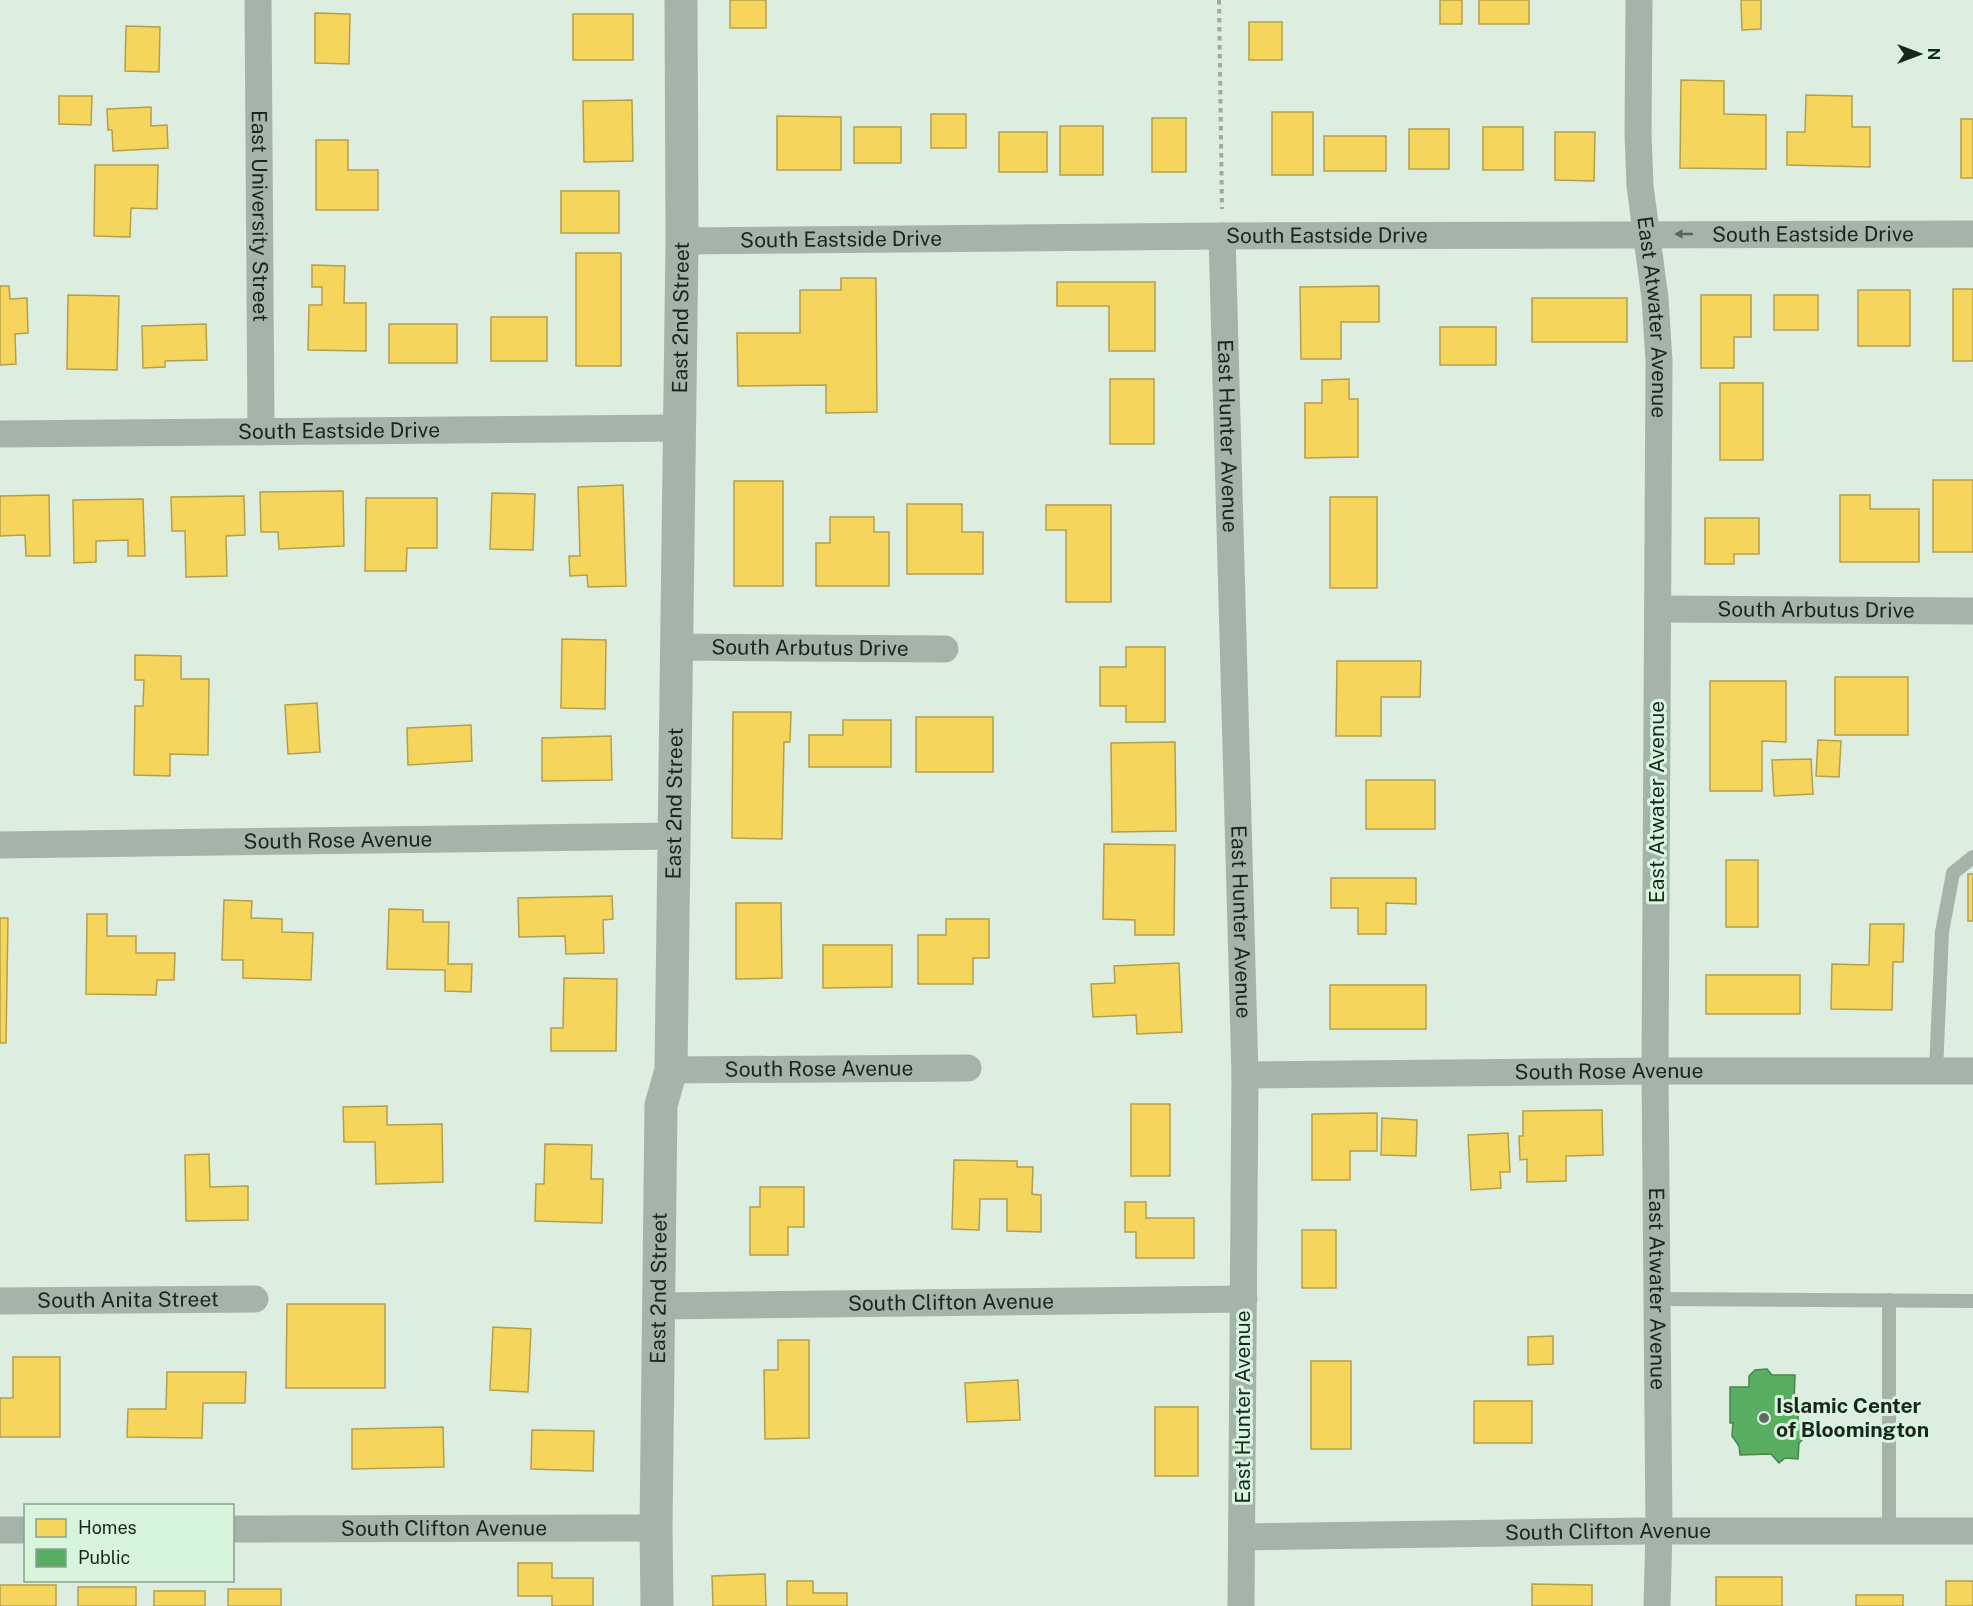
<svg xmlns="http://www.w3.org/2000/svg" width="1973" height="1606" viewBox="0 0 1973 1606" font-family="'Public Sans',sans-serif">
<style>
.homes{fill:#f6d55c;stroke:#b4a049;stroke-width:1.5}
.public{fill:#5aae61;stroke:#47854d;stroke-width:1.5}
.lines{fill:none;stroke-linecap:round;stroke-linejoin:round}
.path{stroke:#9eaba1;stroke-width:4;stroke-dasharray:4.5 4.5;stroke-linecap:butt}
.service{stroke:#a6b3aa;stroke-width:14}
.minor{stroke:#a6b3aa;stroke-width:27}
.tertiary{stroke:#a6b3aa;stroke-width:33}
.oneway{fill:#59655c}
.poi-dot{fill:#5e6b62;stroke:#d7f4dd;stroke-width:2}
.labels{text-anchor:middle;stroke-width:6;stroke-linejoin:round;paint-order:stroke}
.street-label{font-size:21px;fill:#1a251d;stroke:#d7f4dd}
.poi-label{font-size:21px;font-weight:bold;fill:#1a251d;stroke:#d7f4dd;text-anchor:start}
</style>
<rect width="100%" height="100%" fill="#ddeee1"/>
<!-- homes -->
<g class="homes">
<rect x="730" y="0" width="36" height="28"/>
<rect x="1440" y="0" width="22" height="24"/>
<rect x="1479" y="0" width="50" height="24"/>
<path d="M1741,0H1761V29L1742,30Z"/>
<path d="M315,13L350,14L349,64L315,63Z"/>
<rect x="573" y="14" width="60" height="46"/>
<rect x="1249" y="22" width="33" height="38"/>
<path d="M126,26L160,27L159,72L125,71Z"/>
<path d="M1681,80L1724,81V114L1766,115V169L1680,168Z"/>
<path d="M1806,95L1852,96V127H1870V167L1787,165V132H1805Z"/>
<path d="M59,96H92L91,125L59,124Z"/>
<path d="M632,100L633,161L584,162L583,101Z"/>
<path d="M151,107V126L167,125L168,148L113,151L112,130H108L107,109Z"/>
<rect x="1272" y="112" width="41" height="63"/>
<rect x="931" y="114" width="35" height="34"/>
<path d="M777,116L841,117V170H777Z"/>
<rect x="1152" y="118" width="34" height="54"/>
<rect x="1961" y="119" width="12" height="59"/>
<rect x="1060" y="126" width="43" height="49"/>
<rect x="854" y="127" width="47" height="36"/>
<rect x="1483" y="127" width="40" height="43"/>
<rect x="1409" y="129" width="40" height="40"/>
<rect x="999" y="132" width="48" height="40"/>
<path d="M1555,132H1595L1594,181L1555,180Z"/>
<rect x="1324" y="136" width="62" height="35"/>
<path d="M316,140H348V170H378V210H316Z"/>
<path d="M95,165H158L157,209L131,208L130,237L94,236Z"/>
<rect x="561" y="191" width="58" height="42"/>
<rect x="576" y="253" width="45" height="113"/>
<path d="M312,265L345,266L344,303H366V351L308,350L309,305H322V287H312Z"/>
<path d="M841,278H876L877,412L826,413V385L738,386L737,333H800V290H841Z"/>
<path d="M1057,282H1155V351H1109V306H1057Z"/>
<path d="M0,286H9L10,299L27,298L28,333L15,334L16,364L0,365Z"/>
<path d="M1379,286V322H1341V359H1301L1300,287Z"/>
<rect x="1953" y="289" width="20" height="72"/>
<rect x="1858" y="290" width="52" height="56"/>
<path d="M68,295L119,296L117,370L67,369Z"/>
<path d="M1701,295H1751V337H1734V368H1701Z"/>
<rect x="1774" y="295" width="44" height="35"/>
<rect x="1532" y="298" width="95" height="44"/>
<rect x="491" y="317" width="56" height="44"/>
<path d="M206,324L207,360L165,361V367L143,368L142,326Z"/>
<rect x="389" y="324" width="68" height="39"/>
<rect x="1440" y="327" width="56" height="38"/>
<rect x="1110" y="379" width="44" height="65"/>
<path d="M1349,379V399H1358V457L1305,458V403H1322V380Z"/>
<rect x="1720" y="383" width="43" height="77"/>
<rect x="1933" y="480" width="40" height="72"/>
<rect x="734" y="481" width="49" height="105"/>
<path d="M623,485L626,586L588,587L587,575L570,576L569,556H580L578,487Z"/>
<path d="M343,491L344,546L279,549L278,532H261L260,492Z"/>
<path d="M492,493L535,494L533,550L490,549Z"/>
<path d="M49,495L50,556H26L25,535L0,536V496Z"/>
<path d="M1840,495H1870V509H1919V562H1840Z"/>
<path d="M244,496L245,535L226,536L227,576L186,577L185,531H172L171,497Z"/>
<rect x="1330" y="497" width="47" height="91"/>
<path d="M366,498H437V548H407L406,571H365Z"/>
<path d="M143,499L145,556H128V540L96,541V562L74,563L73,500Z"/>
<path d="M907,504H962V532H983V574H907Z"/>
<path d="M1046,505H1111V602H1066V530H1046Z"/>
<path d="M830,517H874V532H889V586H816V543H830Z"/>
<path d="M1705,518H1759V554H1734V564H1705Z"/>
<path d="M562,639L606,640L605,709L561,708Z"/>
<path d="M1126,647H1165V722H1126V706H1100V667H1126Z"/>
<path d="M135,655L181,656V679H209L208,755L170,754V776L134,775L135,706H143L144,680H135Z"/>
<path d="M1337,661H1421L1420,697H1381V736H1336Z"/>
<rect x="1835" y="677" width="73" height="58"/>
<path d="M1710,681H1786V742L1762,741V791H1710Z"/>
<path d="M317,703L320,752L288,754L285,705Z"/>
<path d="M733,712H791L790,742H784L782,839L732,838Z"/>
<rect x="916" y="717" width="77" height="55"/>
<path d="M843,720H891V767H809V735H843Z"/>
<path d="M471,725L472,761L408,765L407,728Z"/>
<path d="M611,736L612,780L542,781V738Z"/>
<path d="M1818,740L1841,741L1839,777L1816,776Z"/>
<path d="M1175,742L1176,831L1112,832L1111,743Z"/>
<path d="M1811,759L1813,794L1774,796L1772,760Z"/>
<rect x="1366" y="780" width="69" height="49"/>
<path d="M1104,844L1175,845L1174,935H1135V920L1103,919Z"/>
<rect x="1726" y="860" width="32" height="67"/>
<rect x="1968" y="874" width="5" height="47"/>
<path d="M1331,878H1416V904L1386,903V934H1358V908H1331Z"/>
<path d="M612,896L613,919L603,920L604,953L566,954L565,936L519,937L518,898Z"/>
<path d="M224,900L252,901L251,918L282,919V932L313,933L311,980L243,978V960H222Z"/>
<path d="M736,903H781L782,978L736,979Z"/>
<path d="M389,909L423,910V922H449L448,964H472L471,992L445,991V970L387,969Z"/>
<path d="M87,914H107V936H136V953H175L174,980H157L156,995L86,994Z"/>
<path d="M0,918H8L6,1043H0Z"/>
<path d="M946,919H989V958H973V984H918V935H946Z"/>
<path d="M1870,924H1904L1903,962H1893L1892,1010L1831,1009L1832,964L1869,965Z"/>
<path d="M823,945H892V987L823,988Z"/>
<path d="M1179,963L1182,1032L1137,1034L1136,1015L1093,1017L1091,984L1115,983L1114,966Z"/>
<rect x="1706" y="975" width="94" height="39"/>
<path d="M564,978L617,979L616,1051H551V1028H563Z"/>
<rect x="1330" y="985" width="96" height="44"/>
<rect x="1131" y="1104" width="39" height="72"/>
<path d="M387,1106V1125L442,1124L443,1182L376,1184L375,1142H344L343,1107Z"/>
<path d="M1602,1110L1603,1155L1566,1156V1181L1527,1182V1159L1520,1160L1519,1136H1523V1111Z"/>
<path d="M1377,1113V1151H1350V1180H1312V1114Z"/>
<path d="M1382,1118L1417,1120L1416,1156L1381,1155Z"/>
<path d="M1508,1133L1510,1172H1500L1501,1188L1471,1190L1468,1135Z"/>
<path d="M545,1144L592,1145L591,1179H603L602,1223L535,1221L536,1184H544Z"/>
<path d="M209,1154L210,1187L248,1186V1220L186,1221L185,1155Z"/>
<path d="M954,1160L1017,1161V1167H1033L1032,1194L1041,1195V1232L1007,1231V1199H980L979,1230L952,1229Z"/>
<path d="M760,1187H804V1227H788V1255H750V1207H760Z"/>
<path d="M1125,1202H1146V1218H1194V1258H1136V1232H1125Z"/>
<rect x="1302" y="1230" width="34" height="58"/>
<path d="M287,1304H385V1388H286Z"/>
<path d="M493,1327L531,1329L528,1392L490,1390Z"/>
<path d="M1553,1336V1364L1528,1365V1337Z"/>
<path d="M778,1340H809V1438L765,1439L764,1370H778Z"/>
<path d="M13,1357H60V1437H0V1398H13Z"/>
<rect x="1311" y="1361" width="40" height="88"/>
<path d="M167,1372H246L245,1403H203L202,1438L127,1437L128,1409H166Z"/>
<path d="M1018,1380L1020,1420L967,1422L965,1383Z"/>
<rect x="1474" y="1401" width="58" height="42"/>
<rect x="1155" y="1407" width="43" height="69"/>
<path d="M443,1427L444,1467L352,1469V1429Z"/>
<path d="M532,1430L594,1431L593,1471L531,1469Z"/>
<path d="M518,1563H552V1578H593V1606H552V1596H518Z"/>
<path d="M765,1574L766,1606H713L712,1576Z"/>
<rect x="1716" y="1577" width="66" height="29"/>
<path d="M787,1581H813V1593H847V1606H787Z"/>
<rect x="1946" y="1581" width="27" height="25"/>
<path d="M1532,1584L1592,1585V1606H1532Z"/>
<rect x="0" y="1585" width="56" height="21"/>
<rect x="78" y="1587" width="58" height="19"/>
<rect x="228" y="1589" width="53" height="17"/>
<rect x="154" y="1591" width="51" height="15"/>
<rect x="1856" y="1595" width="47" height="11"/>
</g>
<!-- public -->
<path class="public" d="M1767,1369L1772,1375H1795L1794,1402H1785L1781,1406L1788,1413H1798V1423L1808,1434L1799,1443L1798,1459L1785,1458L1779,1463L1771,1454L1740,1455L1739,1446L1732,1436L1733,1423H1730V1387H1749V1376L1755,1370Z"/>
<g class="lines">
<!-- path -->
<path class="path" d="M1219,0L1222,209"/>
<!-- service -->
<g class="service">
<path d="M1936,1071L1942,932L1953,873L1973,857"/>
<path d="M1657,1299L1973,1301"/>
<path d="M1889,1300V1531"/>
</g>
<!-- minor -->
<g class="minor">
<path id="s1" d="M258,0L261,432"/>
<path id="s2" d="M1639,0L1638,133L1640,186L1655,298L1659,361L1655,1071L1659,1531L1657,1606"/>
<path id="s3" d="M1222,236L1245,1075L1241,1606"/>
<path id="s4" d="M682,241L1222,236L1973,234"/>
<path id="s5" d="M0,434L679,428"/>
<path id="s6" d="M1658,609L1973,611"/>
<path id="s7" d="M675,647L945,649"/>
<path id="s8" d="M0,845L674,836"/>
<path id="s9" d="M671,1070L968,1068"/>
<path id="s10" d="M1245,1075L1655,1071H1973"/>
<path id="s11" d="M0,1301L255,1299"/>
<path id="s12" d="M659,1306L1244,1299"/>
<path id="s13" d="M232,1529L656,1528"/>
<path d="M0,1530H26"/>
<path id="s14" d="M1242,1537L1641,1531H1973"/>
</g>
<!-- tertiary -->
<path class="tertiary" id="s15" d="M657,1606L656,1528L661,1105L671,1070L682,241L681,0"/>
</g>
<!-- one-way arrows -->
<defs><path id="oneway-solid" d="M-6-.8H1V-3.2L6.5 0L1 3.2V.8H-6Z" transform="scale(1.5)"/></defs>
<use class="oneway" href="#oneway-solid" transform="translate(1684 234) rotate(180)"/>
<!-- markers -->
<circle class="poi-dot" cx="1764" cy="1418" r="6"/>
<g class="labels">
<!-- street labels -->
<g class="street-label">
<text dy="7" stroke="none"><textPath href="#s1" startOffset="216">East University Street</textPath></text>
<text dy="7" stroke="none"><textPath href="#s4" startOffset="1131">South Eastside Drive</textPath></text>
<text dy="7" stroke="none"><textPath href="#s4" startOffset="645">South Eastside Drive</textPath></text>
<text dy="7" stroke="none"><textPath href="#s4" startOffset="159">South Eastside Drive</textPath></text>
<text dy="7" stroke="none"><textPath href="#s2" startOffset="318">East Atwater Avenue</textPath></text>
<text dy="7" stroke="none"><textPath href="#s15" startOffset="1290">East 2nd Street</textPath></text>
<text dy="7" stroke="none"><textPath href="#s5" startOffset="339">South Eastside Drive</textPath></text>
<text dy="7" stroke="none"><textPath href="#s3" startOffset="200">East Hunter Avenue</textPath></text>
<text dy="7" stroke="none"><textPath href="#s6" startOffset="158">South Arbutus Drive</textPath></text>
<text dy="7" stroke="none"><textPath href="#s7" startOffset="135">South Arbutus Drive</textPath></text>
<text transform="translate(1657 802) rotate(-90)" y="7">East Atwater Avenue</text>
<text dy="7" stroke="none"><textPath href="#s15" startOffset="804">East 2nd Street</textPath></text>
<text dy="7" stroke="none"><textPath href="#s8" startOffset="338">South Rose Avenue</textPath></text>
<text dy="7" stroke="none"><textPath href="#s3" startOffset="686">East Hunter Avenue</textPath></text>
<text dy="7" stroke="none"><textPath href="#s9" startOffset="148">South Rose Avenue</textPath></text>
<text dy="7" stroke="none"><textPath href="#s10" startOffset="364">South Rose Avenue</textPath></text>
<text dy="7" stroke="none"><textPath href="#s15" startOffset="318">East 2nd Street</textPath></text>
<text dy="7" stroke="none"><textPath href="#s2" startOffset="1290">East Atwater Avenue</textPath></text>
<text dy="7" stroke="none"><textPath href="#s11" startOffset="128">South Anita Street</textPath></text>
<text dy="7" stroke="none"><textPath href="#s12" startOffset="292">South Clifton Avenue</textPath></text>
<text transform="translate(1243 1407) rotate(-90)" y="7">East Hunter Avenue</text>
<text dy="7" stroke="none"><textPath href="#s13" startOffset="212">South Clifton Avenue</textPath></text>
<text dy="7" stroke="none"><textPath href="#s14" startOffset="366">South Clifton Avenue</textPath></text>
</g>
<!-- poi labels -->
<g class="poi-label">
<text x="1776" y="1413">Islamic Center<tspan x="1776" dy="24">of Bloomington</tspan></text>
</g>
</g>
<!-- legend -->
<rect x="24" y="1504" width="210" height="78" fill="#d7f4dd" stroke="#8ba190" stroke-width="1.5"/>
<rect x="36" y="1519" width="30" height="18" fill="#f6d55c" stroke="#8ba190" stroke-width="1.5"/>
<text x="78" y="1534" font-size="18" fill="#1a251d">Homes</text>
<rect x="36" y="1549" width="30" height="18" fill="#5aae61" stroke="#8ba190" stroke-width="1.5"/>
<text x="78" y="1564" font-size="18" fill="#1a251d">Public</text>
<!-- north arrow -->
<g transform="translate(1919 54) rotate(90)" stroke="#d7f4dd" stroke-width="4.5" paint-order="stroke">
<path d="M0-4.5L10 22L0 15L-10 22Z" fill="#1a251d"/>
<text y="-9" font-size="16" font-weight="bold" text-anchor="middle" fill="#1a251d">N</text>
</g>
</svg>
